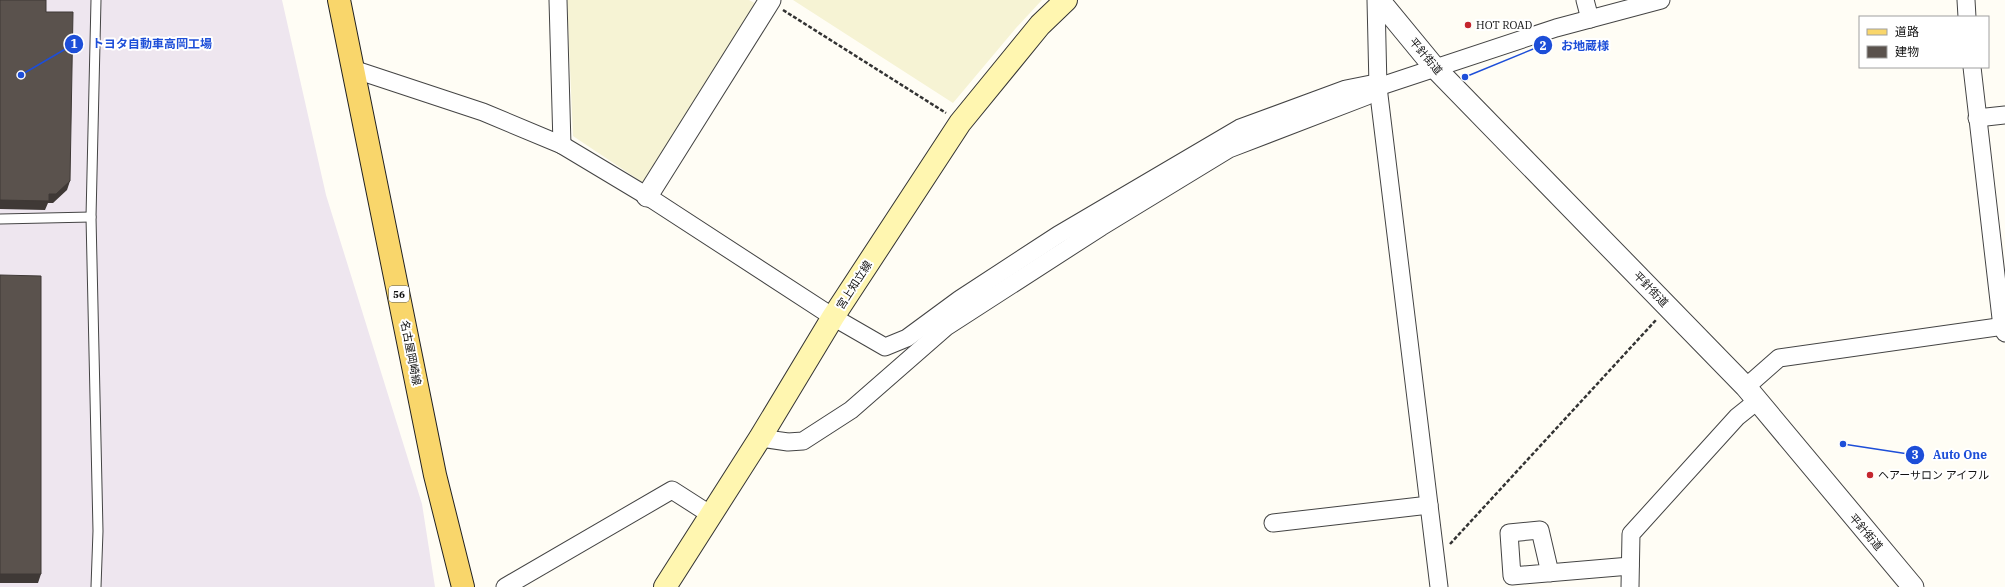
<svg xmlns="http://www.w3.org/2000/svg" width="2005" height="587" viewBox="0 0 2005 587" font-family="'IBM Plex Serif','Noto Sans JP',serif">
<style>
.industrial{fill:#eee6ef}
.farmland{fill:#f6f3d4}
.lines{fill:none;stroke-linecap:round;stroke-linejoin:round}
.service-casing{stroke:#444;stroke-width:11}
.minor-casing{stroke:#444;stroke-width:19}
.tertiary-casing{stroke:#444;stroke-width:23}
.secondary-casing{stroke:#333;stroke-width:24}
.primary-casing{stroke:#222;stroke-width:24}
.path{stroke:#333;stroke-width:2.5;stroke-dasharray:4 2;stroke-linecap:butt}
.service{stroke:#fff;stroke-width:9}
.minor{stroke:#fff;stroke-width:17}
.tertiary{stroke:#fff;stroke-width:21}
.secondary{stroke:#fff6b0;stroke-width:22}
.primary{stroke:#f9d66b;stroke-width:22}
.shaded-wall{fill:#3f3936}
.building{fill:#5a524d;stroke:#3f3936}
.poi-dot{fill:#c4262e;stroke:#fff;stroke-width:1.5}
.labels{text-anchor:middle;stroke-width:4;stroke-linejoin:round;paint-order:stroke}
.shield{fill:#fff;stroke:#585858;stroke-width:1}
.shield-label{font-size:10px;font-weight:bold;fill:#111}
.poi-label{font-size:11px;fill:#111;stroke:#fff;text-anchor:start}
.street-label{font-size:11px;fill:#111;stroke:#fff}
.leader{fill:none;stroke:#1d4ed8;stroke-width:1.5}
.callout-dot{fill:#1d4ed8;stroke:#fff;stroke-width:1.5}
.mark-label{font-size:12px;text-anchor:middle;font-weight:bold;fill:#fff}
.callout-label{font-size:12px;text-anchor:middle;font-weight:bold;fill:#1d4ed8;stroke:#fff;stroke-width:4;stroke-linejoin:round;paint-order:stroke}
</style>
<rect width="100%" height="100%" fill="#fffdf5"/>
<!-- industrial -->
<path class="industrial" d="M0,0H282L326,195L422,504L435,587H0Z"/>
<!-- farmland -->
<g class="farmland">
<path d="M567,0H749L758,5L645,184L573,136Z"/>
<path d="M793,0H1042L1016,28L953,103Z"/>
</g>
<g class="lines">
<!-- service casing -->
<g class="service-casing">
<g id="service">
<path d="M96,0L91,217L98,531L96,587"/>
<path d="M0,219L91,217"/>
</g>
</g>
<!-- minor casing -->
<g class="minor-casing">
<g id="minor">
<path d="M558,0L562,145"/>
<path d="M1376,0L1378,87L1439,587"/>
<path d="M1585,0L1590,19"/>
<path d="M1966,0L1967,17"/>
<path d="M1972,67L2002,327L2005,333"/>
<path d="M353,69L483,112L562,145L647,196L833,317L885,347L907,338L960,299L1058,235L1240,128L1346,89L1371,84L1378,87L1556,28L1661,0"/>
<path d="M1977,118L2005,115"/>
<path d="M1746,387L1779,358L2005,326"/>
<path d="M760,438L788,442L803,441L851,410L946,327L1101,227L1229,149L1367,96L1378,87"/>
<path d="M1273,523L1429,505"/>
<path d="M1550,573L1540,530L1509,533L1512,576L1630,566"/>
<path d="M505,587L672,490L711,515"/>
<path d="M1630,587L1631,534L1737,417L1757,401"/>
</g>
</g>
<!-- tertiary casing -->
<g class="tertiary-casing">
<g id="tertiary">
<path d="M1379,0L1435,68L1746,387L1913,587"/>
<path d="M647,196L770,0"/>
</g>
</g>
<!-- secondary casing -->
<g class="secondary-casing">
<path id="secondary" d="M665,587L760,438L833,317L960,123L1040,25L1066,0"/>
</g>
<!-- primary casing -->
<g class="primary-casing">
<path id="primary" d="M339,0L435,475L463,587"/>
</g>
<!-- path -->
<g class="path">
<path d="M783,10L946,113"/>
<path d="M1450,544L1656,320"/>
</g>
<!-- service -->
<use href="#service" class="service"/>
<!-- minor -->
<use href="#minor" class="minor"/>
<!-- tertiary -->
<use href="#tertiary" class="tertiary"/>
<!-- secondary -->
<use href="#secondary" class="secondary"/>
<!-- primary -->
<use href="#primary" class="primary"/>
</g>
<!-- shaded-wall -->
<g class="shaded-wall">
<path d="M70,181L67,190L53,203H48L45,210L0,209V200L49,194Z"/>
<path d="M0,574H41L38,583H0Z"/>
</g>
<!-- building -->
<g class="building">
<path d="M0,0H46V12H73L70,181L56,194H49V201L0,200Z"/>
<path d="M0,275L41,276V574H0Z"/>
</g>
<!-- markers -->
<g class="poi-dot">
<circle cx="1468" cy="25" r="4"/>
<circle cx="1870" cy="475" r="4"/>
</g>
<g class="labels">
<!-- shield labels -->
<rect class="shield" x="389" y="286" width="20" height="16" rx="3"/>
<g class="shield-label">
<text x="399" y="298">56</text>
</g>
<!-- poi labels -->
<g class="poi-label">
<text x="1476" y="29">HOT ROAD</text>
<text x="1878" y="479">ヘアーサロン アイフル</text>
</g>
<!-- street labels -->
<g class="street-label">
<text transform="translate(1426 56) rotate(50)" y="4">平針街道</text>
<text transform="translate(854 285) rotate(-57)" y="4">宮上知立線</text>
<text transform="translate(1651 289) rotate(46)" y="4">平針街道</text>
<text transform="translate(411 353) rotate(79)" y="4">名古屋岡崎線</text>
<text transform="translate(1866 532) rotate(49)" y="4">平針街道</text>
</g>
</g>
<!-- callouts -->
<path class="leader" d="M21 75L74 44M1465 77L1543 45M1843 444L1915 455"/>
<g class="callout-dot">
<circle cx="21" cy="75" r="4"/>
<circle cx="1465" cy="77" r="4"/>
<circle cx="1843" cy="444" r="4"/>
<circle cx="74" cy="44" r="10"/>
<circle cx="1543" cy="45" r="10"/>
<circle cx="1915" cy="455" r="10"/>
</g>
<g class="mark-label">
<text x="74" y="48">1</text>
<text x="1543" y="50">2</text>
<text x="1915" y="459">3</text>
</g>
<g class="callout-label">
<text x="152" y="48">トヨタ自動車高岡工場</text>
<text x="1585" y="50">お地蔵様</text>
<text x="1960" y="459">Auto One</text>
</g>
<!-- legend -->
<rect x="1859" y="16" width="130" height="52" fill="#ffffff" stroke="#a0a0a0"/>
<rect x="1867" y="29" width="20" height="6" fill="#f9d66b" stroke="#a0a0a0"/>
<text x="1895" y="36" font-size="12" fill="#111111">道路</text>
<rect x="1867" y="46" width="20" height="12" fill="#5a524d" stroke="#a0a0a0"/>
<text x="1895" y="56" font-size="12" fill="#111111">建物</text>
</svg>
